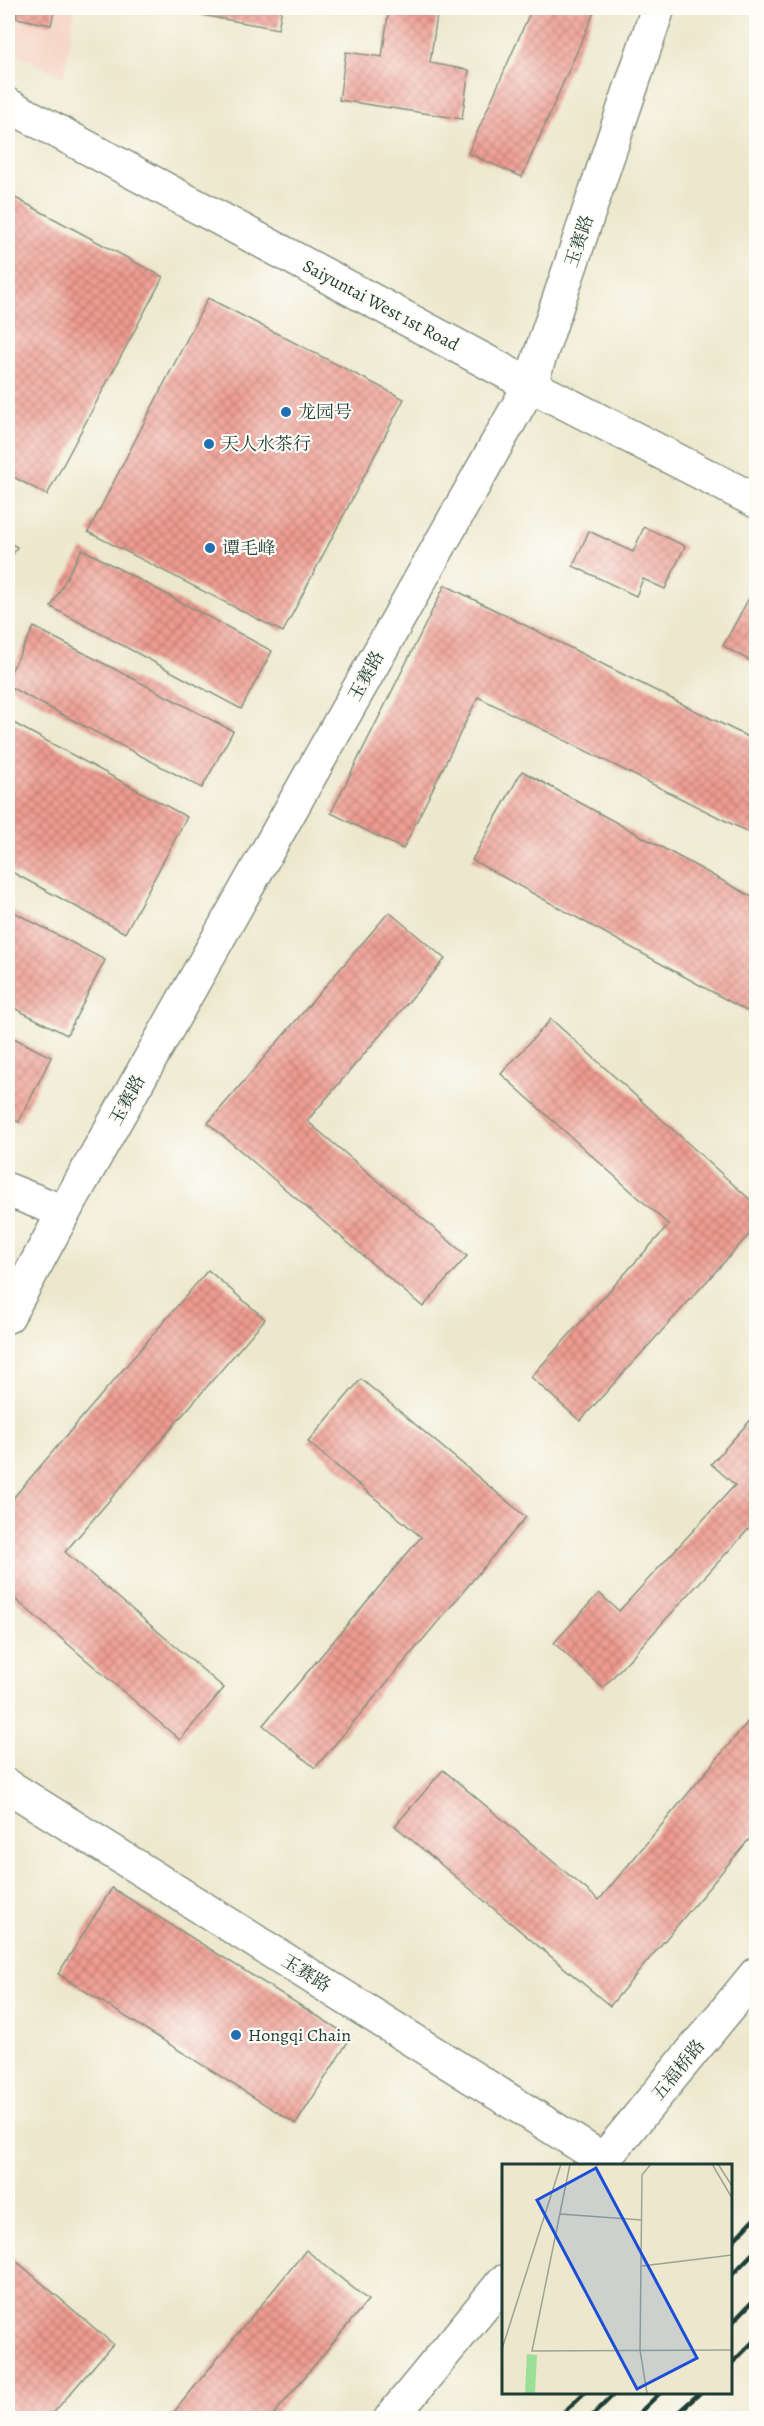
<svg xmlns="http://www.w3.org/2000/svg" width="764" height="2426" viewBox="0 0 764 2426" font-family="Alegreya,'Noto Serif SC',serif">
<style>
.built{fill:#f5d3c2}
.building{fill:url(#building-cross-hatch)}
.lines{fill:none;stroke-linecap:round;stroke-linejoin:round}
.street-casing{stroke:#869280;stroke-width:36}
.street{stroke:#fff;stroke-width:33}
.rail{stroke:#1f3d34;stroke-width:4.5}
.poi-dot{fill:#1f6fb2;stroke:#fdfcf7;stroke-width:2}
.labels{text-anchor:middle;stroke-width:4.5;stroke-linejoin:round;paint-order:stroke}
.street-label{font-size:18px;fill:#1f3d34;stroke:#fdfcf7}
.poi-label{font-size:18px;fill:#1f3d34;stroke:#fdfcf7;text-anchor:start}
.inset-road{fill:none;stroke:#9ba490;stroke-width:1.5}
.view{fill:#1d4ed8;fill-opacity:0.15;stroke:#1d4ed8;stroke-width:3}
.inset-edge{fill:none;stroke:#1f3d34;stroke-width:3}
</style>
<defs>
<pattern id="building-cross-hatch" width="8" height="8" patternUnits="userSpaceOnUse" patternTransform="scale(1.5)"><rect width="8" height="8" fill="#ef9b90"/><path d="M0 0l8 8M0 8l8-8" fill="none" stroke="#c18076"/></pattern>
</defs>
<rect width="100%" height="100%" fill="#fdfcf7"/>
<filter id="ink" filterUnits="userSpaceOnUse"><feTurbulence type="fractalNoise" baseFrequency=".0167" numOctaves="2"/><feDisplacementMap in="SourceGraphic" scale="12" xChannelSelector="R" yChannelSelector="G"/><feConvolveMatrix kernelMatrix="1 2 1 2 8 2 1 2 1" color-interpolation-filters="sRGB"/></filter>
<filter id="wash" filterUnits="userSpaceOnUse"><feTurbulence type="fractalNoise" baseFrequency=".008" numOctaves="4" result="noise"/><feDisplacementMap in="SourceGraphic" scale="24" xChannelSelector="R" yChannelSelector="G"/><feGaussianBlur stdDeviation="1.35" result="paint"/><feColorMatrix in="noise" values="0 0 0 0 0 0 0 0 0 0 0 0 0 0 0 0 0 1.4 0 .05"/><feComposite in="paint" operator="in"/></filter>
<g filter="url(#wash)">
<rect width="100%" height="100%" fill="#ede8cd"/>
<!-- built -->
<path class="built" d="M8,8H75L64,77L8,50Z"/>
<g id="blocks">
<!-- building -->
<g class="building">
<path d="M18,8H55L51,25L16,18Z"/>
<path d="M163,8H282L278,29Z"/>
<path d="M389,8H438L430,63L469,70L462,119L339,100L346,52L382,57Z"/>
<path d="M532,8H596L522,177L468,153Z"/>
<path d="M8,194L163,277L47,495L8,474Z"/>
<path d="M208,298L404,399L283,632L88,532Z"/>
<path d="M644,527L685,546L665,589L643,579L636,596L573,566L589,531L633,552Z"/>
<path d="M8,542L17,547L8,564Z"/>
<path d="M82,549L272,651L241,709L51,607Z"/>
<path d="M445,585L756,741V836L478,697L403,849L331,813Z"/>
<path d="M756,585V664L723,646Z"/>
<path d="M34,627L233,731L202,788L8,686V677Z"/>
<path d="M8,720L187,817L125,933L8,870Z"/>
<path d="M522,771L756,899V1016L472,860Z"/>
<path d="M8,909L105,960L67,1035L8,1005Z"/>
<path d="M389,912L445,959L307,1121L467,1256L423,1307L208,1123Z"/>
<path d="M551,1019L756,1205V1227L580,1421L531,1377L669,1225L501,1074Z"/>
<path d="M8,1035L51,1057L19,1122L8,1118Z"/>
<path d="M208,1270L265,1319L65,1552L224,1688L180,1740L8,1593V1504Z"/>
<path d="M361,1379L526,1517L315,1768L263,1725L421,1537L308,1442Z"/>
<path d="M756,1414V1521L603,1688L554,1643L599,1593L619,1611L735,1485L711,1464Z"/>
<path d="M756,1712V1831L610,2006L395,1826L443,1770L599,1900Z"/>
<path d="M112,1888L351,2037L296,2124L58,1974Z"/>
<path d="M306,2250L368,2300L271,2418H169Z"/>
<path d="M8,2254L113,2344L49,2418H8Z"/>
</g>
</g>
</g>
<g filter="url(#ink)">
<use href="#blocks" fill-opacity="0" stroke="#869280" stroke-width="1.5"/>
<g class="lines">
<!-- street casing -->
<g class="street-casing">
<g id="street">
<path d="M8,105L530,385L756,501"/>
<path d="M8,1190L64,1212"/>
<path d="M8,1316L64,1212L530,385L658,8"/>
<path d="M8,1786L604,2160"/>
<path d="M599,2165L756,1974"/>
<path d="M391,2418L503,2282"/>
</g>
</g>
<!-- street -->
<use href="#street" class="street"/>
<!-- rail -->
<g class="rail">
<path d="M730,2244L756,2217"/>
<path d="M730,2277L756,2250"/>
<path d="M730,2325L756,2298"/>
<path d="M730,2365L756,2339"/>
<path d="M558,2418L585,2392"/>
<path d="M590,2418L616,2392"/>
<path d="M634,2418L661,2392"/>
<path d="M672,2418L701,2392"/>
</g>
</g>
</g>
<!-- markers -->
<g class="poi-dot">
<circle cx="286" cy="412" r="6"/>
<circle cx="209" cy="444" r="6"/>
<circle cx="210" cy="548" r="6"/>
<circle cx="236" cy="2035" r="6"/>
</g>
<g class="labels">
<!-- street labels -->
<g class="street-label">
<text transform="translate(579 241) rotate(-71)" y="6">玉赛路</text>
<text transform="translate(381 305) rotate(28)" y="6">Saiyuntai West 1st Road</text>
<text transform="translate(366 676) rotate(-61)" y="6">玉赛路</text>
<text transform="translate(127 1100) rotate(-61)" y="6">玉赛路</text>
<text transform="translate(306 1973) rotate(32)" y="6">玉赛路</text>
<text transform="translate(678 2070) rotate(-51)" y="6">五福桥路</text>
</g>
<!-- poi labels -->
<g class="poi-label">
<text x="298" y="418">龙园号</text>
<text x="221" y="450">天人水茶行</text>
<text x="222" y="554">谭毛峰</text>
<text x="248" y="2041">Hongqi Chain</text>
</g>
</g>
<!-- overview -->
<g transform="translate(502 2164)">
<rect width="230" height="230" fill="#ede8cd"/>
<path d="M25,190L35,191L33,229H23Z" fill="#9bdf96"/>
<path class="inset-road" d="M68,0L30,187L230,186M210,0L230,34M216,0L230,22M58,50L140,56M140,102L230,91M0,185L59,0M145,229L138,186L140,11L149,0"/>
<path class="view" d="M94,4L195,194L135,225L35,36Z"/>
<rect width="230" height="230" class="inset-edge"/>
</g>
<!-- margin -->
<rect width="764" height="2426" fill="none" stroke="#fdfcf7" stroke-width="30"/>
</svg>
